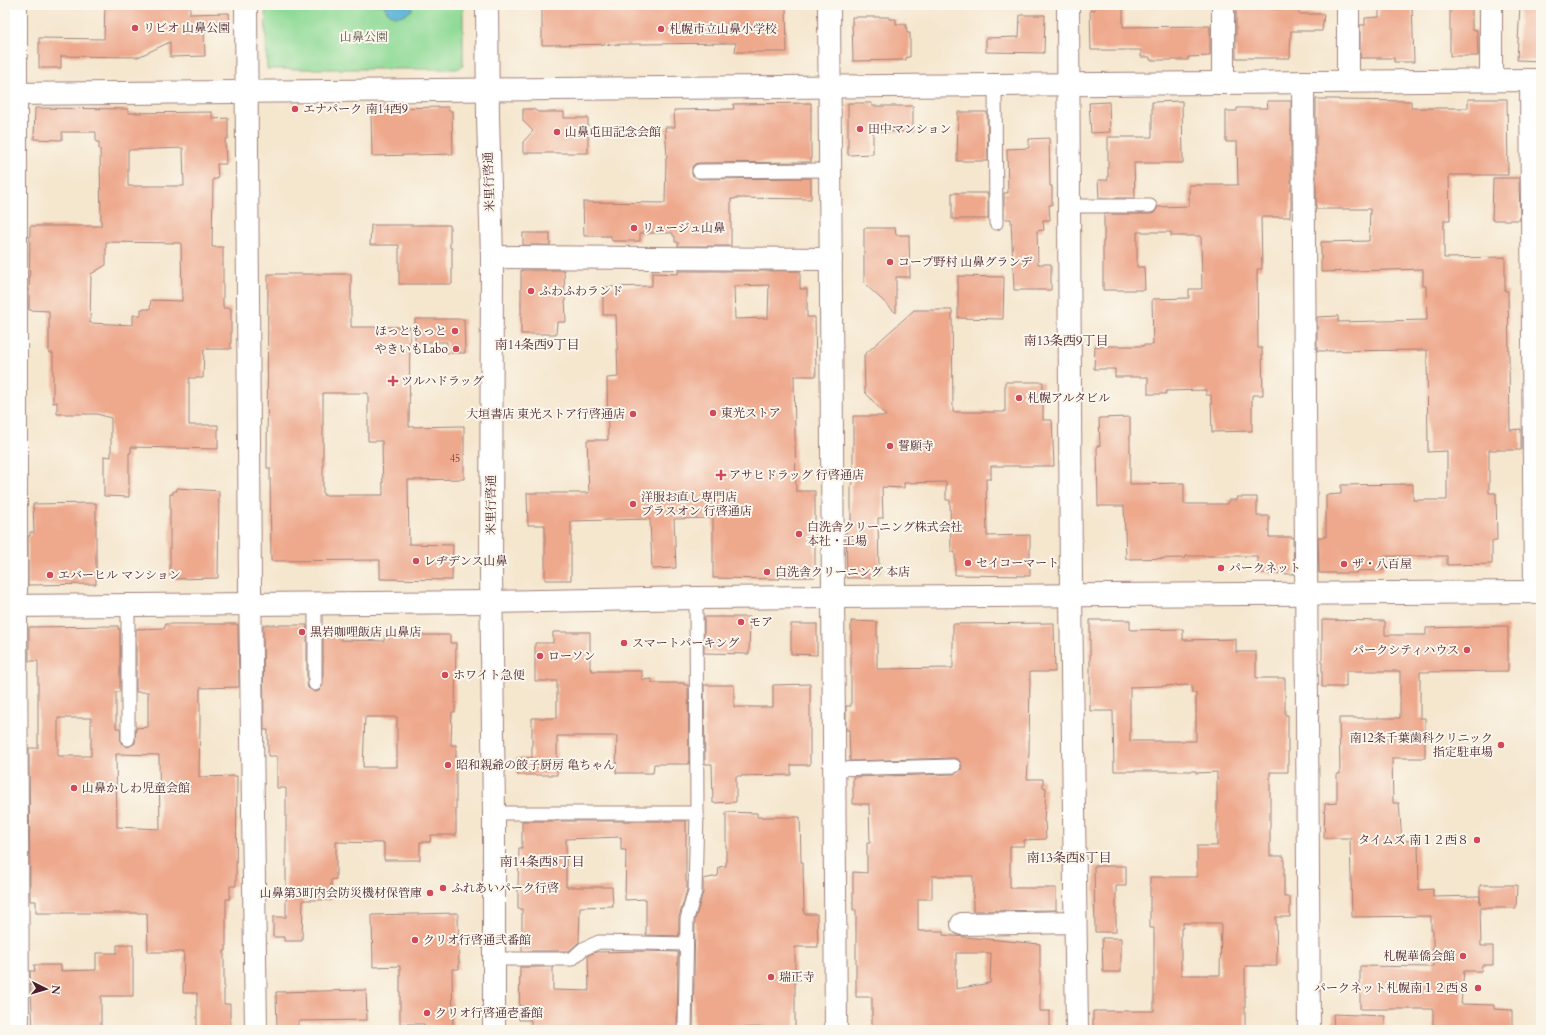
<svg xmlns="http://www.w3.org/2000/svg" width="1546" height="1035" viewBox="0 0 1546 1035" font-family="Cardo,'Noto Serif JP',serif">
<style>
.green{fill:#8fda96;stroke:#6c7c60}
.water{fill:#57b3d5;stroke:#506980}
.building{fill:#eea88c;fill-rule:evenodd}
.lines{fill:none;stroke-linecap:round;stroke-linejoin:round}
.service-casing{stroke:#a0827c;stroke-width:15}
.minor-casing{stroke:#a0827c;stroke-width:24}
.tertiary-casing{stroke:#a0827c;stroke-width:24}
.service{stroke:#fff;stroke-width:13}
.minor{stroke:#fff;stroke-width:22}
.tertiary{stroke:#fff;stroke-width:22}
.poi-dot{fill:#d1495b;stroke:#fbf7ec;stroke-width:1.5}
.labels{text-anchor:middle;stroke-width:4;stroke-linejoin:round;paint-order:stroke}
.number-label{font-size:10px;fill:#734143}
.poi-label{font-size:12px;fill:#4a1f2b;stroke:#fbf7ec;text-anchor:start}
.park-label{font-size:12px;fill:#5f574b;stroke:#fbf7ec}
.street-label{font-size:12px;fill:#4a1f2b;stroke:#fbf7ec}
.neighbourhood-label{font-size:13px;fill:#4a1f2b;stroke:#fbf7ec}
</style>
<rect width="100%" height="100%" fill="#fbf7ec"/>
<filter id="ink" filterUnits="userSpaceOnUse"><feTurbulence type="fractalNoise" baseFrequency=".025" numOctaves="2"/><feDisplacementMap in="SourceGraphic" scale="8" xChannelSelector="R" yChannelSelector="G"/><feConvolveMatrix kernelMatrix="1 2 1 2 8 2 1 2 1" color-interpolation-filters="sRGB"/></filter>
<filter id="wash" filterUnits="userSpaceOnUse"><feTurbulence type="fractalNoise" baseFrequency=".012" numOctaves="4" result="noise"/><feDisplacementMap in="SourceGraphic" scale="16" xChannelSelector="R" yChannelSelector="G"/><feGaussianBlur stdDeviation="0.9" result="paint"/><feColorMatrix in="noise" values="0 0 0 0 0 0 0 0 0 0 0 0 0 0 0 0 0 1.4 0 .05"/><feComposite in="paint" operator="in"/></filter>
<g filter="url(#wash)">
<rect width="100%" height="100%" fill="#f5e6ce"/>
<!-- green -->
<path class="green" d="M265,5H463V66L457,69H267Z"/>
<!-- water -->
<path class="water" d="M384,5H413L412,10C401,18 389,20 384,5Z"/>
<g id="blocks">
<!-- building -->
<g class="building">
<path d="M105,5H190V14L229,13L230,30L204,31L205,56L170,57V42L138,57L61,56V68H39V38L104,39Z"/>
<path d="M542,5H786L787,52H735L736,43L542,45Z"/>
<path d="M1095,5H1123V27L1210,26V56L1188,57V60H1150V57H1141V50H1091L1090,10H1095Z"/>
<path d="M1248,5H1269V9H1299V14H1324L1322,31H1291L1290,58H1236V8H1248Z"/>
<path d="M1379,5H1412L1414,62H1394V58H1360V25H1365V18L1379,17Z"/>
<path d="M1450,5H1472V30H1477L1478,56H1450Z"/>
<path d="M1520,5H1541V61L1517,60Z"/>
<path d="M1020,15H1045L1044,53L986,52V38L1019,37Z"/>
<path d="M852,17H889V19H896V24H906L907,33H910V57H906V60L853,61Z"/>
<path d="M1316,99H1339V100L1411,101V108H1468V99H1507L1508,175H1449L1450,220H1444V258L1505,257V291H1508L1510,430L1521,429V450H1489V493H1496L1497,541H1492V564L1447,565V556H1384V570L1357,571V573H1319L1318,537H1326V495L1341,494V485L1413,484V500H1447V451L1428,452L1427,350L1317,351V317L1338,316V322L1427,320L1426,286H1423V269L1321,272V242L1369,241L1370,209H1316Z"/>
<path d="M1182,101L1183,163H1134L1135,198H1099L1098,180H1108V137H1152V102Z"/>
<path d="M1267,101H1291V209H1290V217H1261L1262,269H1257L1258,348H1262L1263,395H1252V431L1212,432L1211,395H1206V390L1166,391V394H1148V377H1115V369H1094L1095,346H1143V345H1153L1152,299L1189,298V289H1202L1201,236H1171V232H1137V267H1144L1145,290H1103V241H1104V214H1150L1154,213L1158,207L1189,206V185H1238L1237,142H1226V111H1237V108H1268Z"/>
<path d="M1109,102L1110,132L1091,133L1089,103Z"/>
<path d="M811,103V162L699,163L695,164L692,167V175L699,179L811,178V199L735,198V199H731V246H678V242H675V236H673V233H640V241H612L611,236H584L583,202L665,203L666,157H667L665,127H675L674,110L734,109L733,104Z"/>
<path d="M848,103H872V106H913V132L873,131V154L848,155Z"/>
<path d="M448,107L449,111H452L453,154L372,156L371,113L375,108Z"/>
<path d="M35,108L128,109V113L212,112V119L228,118V139H225L226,164H217L218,179H213L212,247H223V308H231V349H204L203,378H189V425H218V449L131,447V453H129V497L104,496V456L111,457V418L97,414H57V402L53,403V353H49V311L29,310L30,226H101L100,149H99V142H96V132H62V140L34,139ZM183,148L184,186H128V150ZM106,242L181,243L182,301L151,300L150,309H141V315H133V325L90,323L91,274L106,265Z"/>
<path d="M523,109H533L538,112H564V118H588V153H523V142L533,131L523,121Z"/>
<path d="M958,112H987L988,161H957Z"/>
<path d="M1049,138L1050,186H1052V205H1049L1050,220H1043L1044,230L1037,231L1038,264H1051V290H1014L1011,219H1004V193H1008L1007,149L1029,148V139Z"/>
<path d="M1493,178H1519L1520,220H1492Z"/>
<rect x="952" y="193" width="36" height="26"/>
<path d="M371,225H450V248H452V284H399V245H370Z"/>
<path d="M864,228H895L896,235H909L910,277H896V313L864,283Z"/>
<rect x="523" y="233" width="27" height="12"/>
<path d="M521,270H564L566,322H557L556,334H521Z"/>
<path d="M678,271H800V289H807V317H815L816,376H794L796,491H815V577H780V579L713,578V518L674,519L676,568L652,569L650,519L571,521V580H545V525H528L527,493H589L587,440H608L607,378L618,377L616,315H603V287L652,286V273L678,274ZM769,285L768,318L735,319L734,286Z"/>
<path d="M268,274H351V327H410L409,427L464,426V479L408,480L409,544L453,545L452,580L380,579V560L271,561L270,468H267ZM323,393H368V441H382L383,495H323Z"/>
<path d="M958,276L1004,277L1003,319L958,318Z"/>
<path d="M914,310H952L953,412H1005V382H1043V420H1052L1054,466H991V479H986L987,536L1030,535V576L955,575V552H951L950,500H946V482L904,483V488L882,487L883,518H878L879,574H873V578H847L846,528H851V484H853V416H886L865,392L864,355Z"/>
<path d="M415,319H464L465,353H447V342H415Z"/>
<path d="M1130,417V484L1184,483V504H1228V500H1236L1237,497H1257V516H1269V537H1293L1294,574L1257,573V556H1186V558L1126,559L1124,506H1098L1097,446H1100L1099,418Z"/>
<path d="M177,488L219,491L218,578L175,579V577H170V494H173V491H177Z"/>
<path d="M96,503V584L28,585V536H30V532H34L33,504Z"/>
<path d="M704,617H750L749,654L704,653Z"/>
<path d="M1090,620H1130V630L1183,629V640L1236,639V652H1256V678H1285V715H1288V772H1270V856H1284V897H1290V917H1276L1277,966H1245V1030H1093V1011H1154V928H1150V877H1197V846H1217V772L1196,773V771H1114L1113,711H1090ZM1192,685V693H1196V741H1130V687ZM1183,923H1221L1220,975H1181V928H1183Z"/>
<path d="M1322,620L1385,621V635H1426V628L1508,626V671L1420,672V718H1425V758H1392L1393,803H1399L1402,841L1418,840L1419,890L1433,889V897L1480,896V904V885H1517L1516,908H1480L1481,946H1493V965H1482L1481,971H1464L1461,1004L1494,1005V1009L1512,1010V1030H1433V1009H1360V966L1433,967V930H1431V916L1352,917L1350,838H1324L1325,804L1337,803V774H1340L1339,718H1400V671H1346V687H1322Z"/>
<path d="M851,621L877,622V669L953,668V624L1054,623L1055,672H1030L1029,753L1027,779H1043V787L1046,788L1044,822H1045L1046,839L1024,840V846H1010V888H1056V910L973,911V876H932V899H918V931H943V935L1040,944V1011H1050V1030H872V997H856V910H853V872L867,873V843H870L869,804H853V777L954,774L961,770L962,765L958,759L954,758L850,761L849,730H846V706H851ZM956,953H991L990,983L956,989Z"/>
<path d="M165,624H236L238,625L239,687L200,688V725L199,777L237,776L236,886H230V899H226V951H224V1004H230V1030H197V993H183L184,952H148L147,913H36V901H30L29,748H38V661H29V627L118,626V629H120V692H116V728H120L121,743L128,747L135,743L136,728L148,727V692H136V629L165,628ZM58,718H91V756H58ZM116,754L159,755L160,829L117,827Z"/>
<path d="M791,624H817V655L791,654Z"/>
<path d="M263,625H307V684L308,688L315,692L319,691L323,684V635L341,634V640L384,641L385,635H450V643H456L455,712H452L451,745H456V835H431L430,842H420V860H384V843L336,842V879L331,880V900H303L302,941H284V937H273V917H286V788H277V756H268V730H264ZM365,717H397V767H363Z"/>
<path d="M553,632H590V669H592V671H642V680L652,679V683H684V685H688L689,764H654L653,773H616L617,736H557V775H517V758H532V718H557V681H535V643H553Z"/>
<path d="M810,684V765H791V775L736,776V802L713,803L712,764H705L704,685H734V707H773V685Z"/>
<path d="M726,812L757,813V817H800L801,862H803L804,914H817L818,947H795V1030H765V1027L693,1030L695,920L703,893V879L718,876L719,867L726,866Z"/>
<path d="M522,821H686V882H687V890L679,917V936L646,935V899L625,900L626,850H621V837L566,839V887H612L613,906L580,907L579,942L569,951H522V909H518V888L519,848H522Z"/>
<path d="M1094,866H1126V886H1116V932H1095Z"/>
<path d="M458,913L459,969H452L453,1030H424V1024H400V966L373,967L372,915Z"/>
<path d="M1102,938H1121V972H1103Z"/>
<path d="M117,945H133V996H101V1030H33L30,971H35L34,965H61V971L96,970V953H117Z"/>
<path d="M646,951L678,952L677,1030H531V1020H519L520,967H553V990L589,991L588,955L596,952Z"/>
<path d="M366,990L367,1020L298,1021V1030H277L276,992Z"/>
<path d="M1333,1014L1385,1016L1384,1030H1334Z"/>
</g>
</g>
</g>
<g filter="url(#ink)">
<use href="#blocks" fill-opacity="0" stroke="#a0827c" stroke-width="1"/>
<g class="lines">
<!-- service casing -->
<g class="service-casing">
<g id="service">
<path d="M995,85L996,223"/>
<path d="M699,171L830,170"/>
<path d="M1069,206H1150"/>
<path d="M315,604V684"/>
<path d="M128,605V739"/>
<path d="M834,769L954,766"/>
<path d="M494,813H697"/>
<path d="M494,959H572L583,949L599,942L686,944"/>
<path d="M685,1030L687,919L695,891L697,813L696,598"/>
</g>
</g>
<!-- minor casing -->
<g class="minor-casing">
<g id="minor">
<path d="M16,5V624L18,1030"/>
<path d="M246,5L250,587L256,1030"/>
<path d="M829,5L836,1030"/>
<path d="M1068,5L1071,596L1077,1030"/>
<path d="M1223,5V83"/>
<path d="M1348,5V82"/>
<path d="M1491,5V80"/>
<path d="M1531,80L1535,593"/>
<path d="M1303,82L1309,1030"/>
<path d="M5,94L1541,80"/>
<path d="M492,257L831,259"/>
<path d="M5,606L491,602L696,598L1541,592"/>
<path d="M962,924L1075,922"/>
</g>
</g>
<!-- tertiary casing -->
<g class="tertiary-casing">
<path id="tertiary" d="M487,5L488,117L492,257L491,570L494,813V1030"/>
</g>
<!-- service -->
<use href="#service" class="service"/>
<!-- minor -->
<use href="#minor" class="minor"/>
<!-- tertiary -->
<use href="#tertiary" class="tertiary"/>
</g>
</g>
<!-- markers -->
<g class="poi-dot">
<circle cx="135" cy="28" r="4"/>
<circle cx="661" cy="29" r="4"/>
<circle cx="295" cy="109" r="4"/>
<circle cx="860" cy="129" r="4"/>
<circle cx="557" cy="132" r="4"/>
<circle cx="634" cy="228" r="4"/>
<circle cx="890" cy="262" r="4"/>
<circle cx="531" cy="291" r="4"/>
<circle cx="455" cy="331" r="4"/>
<circle cx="456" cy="349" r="4"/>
<path d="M391 375h4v4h4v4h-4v4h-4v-4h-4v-4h4z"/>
<circle cx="1019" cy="398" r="4"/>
<circle cx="713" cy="413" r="4"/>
<circle cx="633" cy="414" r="4"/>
<circle cx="890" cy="446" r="4"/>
<path d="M719 469h4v4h4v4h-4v4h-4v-4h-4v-4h4z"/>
<circle cx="633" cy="504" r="4"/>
<circle cx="799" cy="534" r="4"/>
<circle cx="416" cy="561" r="4"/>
<circle cx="968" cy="563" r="4"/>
<circle cx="1344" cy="564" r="4"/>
<circle cx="1221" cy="568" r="4"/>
<circle cx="767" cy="572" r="4"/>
<circle cx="50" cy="575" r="4"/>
<circle cx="741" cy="622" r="4"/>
<circle cx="302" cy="632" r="4"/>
<circle cx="624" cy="643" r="4"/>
<circle cx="1467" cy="650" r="4"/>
<circle cx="540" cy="656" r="4"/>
<circle cx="445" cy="675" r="4"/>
<circle cx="1501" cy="745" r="4"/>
<circle cx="448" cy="765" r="4"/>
<circle cx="74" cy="788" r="4"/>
<circle cx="1477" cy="840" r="4"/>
<circle cx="443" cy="888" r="4"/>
<circle cx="430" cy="893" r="4"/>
<circle cx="415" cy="940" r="4"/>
<circle cx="1463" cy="956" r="4"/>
<circle cx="771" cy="977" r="4"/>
<circle cx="1478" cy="988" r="4"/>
<circle cx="427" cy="1013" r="4"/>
</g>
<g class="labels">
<!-- number labels -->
<g class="number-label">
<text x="455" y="462">45</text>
</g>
<!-- poi labels -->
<g class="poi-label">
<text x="143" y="32">リビオ 山鼻公園</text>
<text x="669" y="33">札幌市立山鼻小学校</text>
<text x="303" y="113">エナパーク 南14西9</text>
<text x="868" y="133">田中マンション</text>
<text x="565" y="136">山鼻屯田記念会館</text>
<text x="642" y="232">リュージュ山鼻</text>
<text x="898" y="266">コープ野村 山鼻グランデ</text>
<text x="539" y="295">ふわふわランド</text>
<text x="447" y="335" text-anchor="end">ほっともっと</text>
<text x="448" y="353" text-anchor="end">やきいもLabo</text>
<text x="401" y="385">ツルハドラッグ</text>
<text x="1027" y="402">札幌アルタビル</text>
<text x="721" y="417">東光ストア</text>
<text x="625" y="418" text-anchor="end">大垣書店 東光ストア行啓通店</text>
<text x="898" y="450">誓願寺</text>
<text x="729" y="479">アサヒドラッグ 行啓通店</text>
<text x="641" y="501">洋服お直し専門店<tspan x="641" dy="14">プラスオン 行啓通店</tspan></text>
<text x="807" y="531">白洗舎クリーニング株式会社<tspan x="807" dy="14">本社・工場</tspan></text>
<text x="424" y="565">レヂデンス山鼻</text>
<text x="976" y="567">セイコーマート</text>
<text x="1352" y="568">ザ・八百屋</text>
<text x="1229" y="572">パークネット</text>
<text x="775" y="576">白洗舎クリーニング 本店</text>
<text x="58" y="579">エバーヒル マンション</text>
<text x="749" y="626">モア</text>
<text x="310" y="636">黒岩咖哩飯店 山鼻店</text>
<text x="632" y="647">スマートパーキング</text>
<text x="1459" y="654" text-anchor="end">パークシティハウス</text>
<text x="548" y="660">ローソン</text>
<text x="453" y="679">ホワイト急便</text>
<text x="1493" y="742" text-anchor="end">南12条千葉歯科クリニック<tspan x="1493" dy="14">指定駐車場</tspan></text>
<text x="456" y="769">昭和親爺の餃子厨房 亀ちゃん</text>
<text x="82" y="792">山鼻かしわ児童会館</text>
<text x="1469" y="844" text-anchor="end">タイムズ 南１２西８</text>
<text x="451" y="892">ふれあいパーク行啓</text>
<text x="422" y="897" text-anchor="end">山鼻第3町内会防災機材保管庫</text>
<text x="423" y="944">クリオ行啓通弐番館</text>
<text x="1455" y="960" text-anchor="end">札幌華僑会館</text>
<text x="779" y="981">瑞正寺</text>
<text x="1470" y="992" text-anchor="end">パークネット札幌南１２西８</text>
<text x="435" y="1017">クリオ行啓通壱番館</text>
</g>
<!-- park labels -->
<g class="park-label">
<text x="364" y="41">山鼻公園</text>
</g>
<!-- street labels -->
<g class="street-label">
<text transform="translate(489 182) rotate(-92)" y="4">米里行啓通</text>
<text transform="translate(491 505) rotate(-90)" y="4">米里行啓通</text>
</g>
<!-- neighbourhood labels -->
<g class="neighbourhood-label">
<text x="1066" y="345">南13条西9丁目</text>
<text x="537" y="349">南14条西9丁目</text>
<text x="1069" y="862">南13条西8丁目</text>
<text x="542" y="866">南14条西8丁目</text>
</g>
</g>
<!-- margin -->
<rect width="1546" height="1035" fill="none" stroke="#fbf7ec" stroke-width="20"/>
<!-- north arrow -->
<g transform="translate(46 989) rotate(95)" stroke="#fbf7ec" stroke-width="3" paint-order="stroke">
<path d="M0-3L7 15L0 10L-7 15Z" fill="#4a1f2b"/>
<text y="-6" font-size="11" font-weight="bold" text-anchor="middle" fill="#4a1f2b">N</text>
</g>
</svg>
